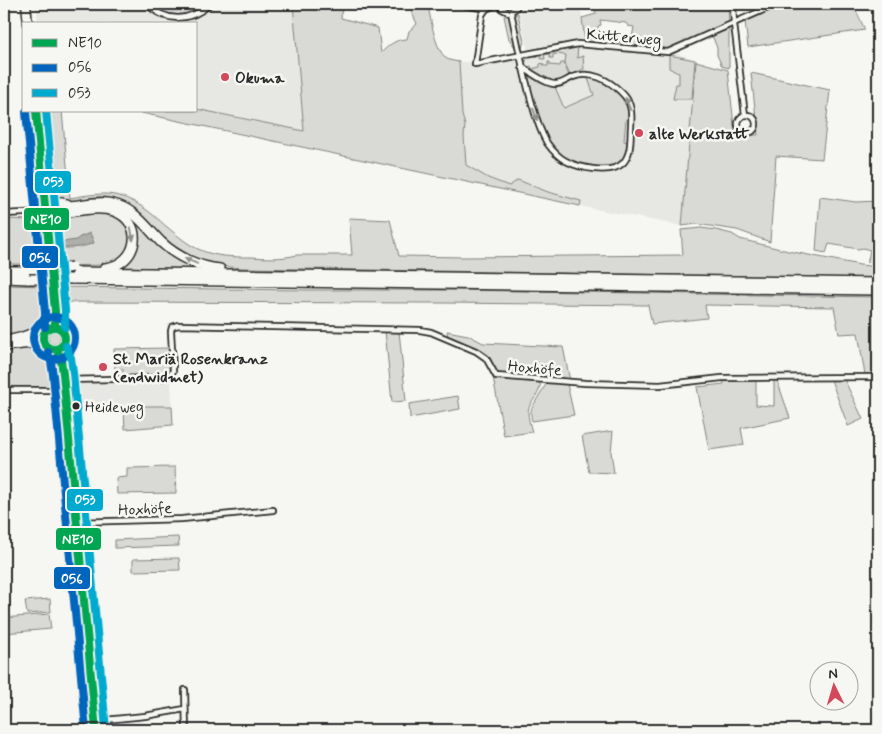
<svg xmlns="http://www.w3.org/2000/svg" width="882" height="734" viewBox="0 0 882 734" font-family="Mynerve,sans-serif">
<style>
.built{fill:#e7e7e3}
.green{fill:#d9d9d5;stroke:#828280}
.water{fill:#aeaeab;stroke:#7a7a78}
.lines{fill:none;stroke-linecap:round;stroke-linejoin:round}
.street-casing{stroke:#2b2b2b;stroke-width:8}
.secondary-casing{stroke:#2b2b2b;stroke-width:10}
.primary-casing{stroke:#2b2b2b;stroke-width:11}
.highway-casing{stroke:#2b2b2b;stroke-width:12}
.street{stroke:#f6f6f2;stroke-width:4.5}
.secondary{stroke:#f6f6f2;stroke-width:6}
.primary{stroke:#f6f6f2;stroke-width:8}
.highway{stroke:#f6f6f2;stroke-width:9}
.highway-bridge-casing{stroke:#2b2b2b;stroke-width:12;stroke-linecap:butt}
.highway-bridge{stroke:#f6f6f2;stroke-width:9}
.bus-1-casing{stroke:#f6f6f2;stroke-width:11}
.bus-2-casing{stroke:#f6f6f2;stroke-width:11}
.bus-3-casing{stroke:#f6f6f2;stroke-width:11}
.bus-1{stroke:#00a651;stroke-width:8}
.bus-2{stroke:#0065bd;stroke-width:8}
.bus-3{stroke:#00a9ce;stroke-width:8}
.oneway{fill:#90908e}
.poi-dot{fill:#d1495b;stroke:#f6f6f2;stroke-width:2}
.bus-dot{fill:#2b2b2b;stroke:#f6f6f2;stroke-width:2}
.labels{text-anchor:middle;stroke-width:5;stroke-linejoin:round;paint-order:stroke}
.bus-label{font-size:15px;fill:#2b2b2b;stroke:#f6f6f2;text-anchor:start}
.street-label{font-size:16px;fill:#2b2b2b;stroke:#f6f6f2}
.poi-label{font-size:16px;font-weight:bold;fill:#2b2b2b;stroke:#f6f6f2;text-anchor:start}
.line-badge{stroke:#f6f6f2;stroke-width:2}
.badge-label{font-size:14px;text-anchor:middle;font-weight:bold;fill:#fff}
</style>
<rect width="100%" height="100%" fill="#f6f6f2"/>
<filter id="ink" filterUnits="userSpaceOnUse"><feTurbulence type="fractalNoise" baseFrequency=".02" numOctaves="2"/><feDisplacementMap in="SourceGraphic" scale="10" xChannelSelector="R" yChannelSelector="G"/><feConvolveMatrix kernelMatrix="1 2 1 2 8 2 1 2 1" color-interpolation-filters="sRGB"/></filter>
<g filter="url(#ink)">
<!-- built -->
<g class="built">
<path d="M36,4H293L304,131L196,109V24H38Z"/>
<path d="M523,4H580L585,42L579,41L528,51L520,15V11Z"/>
<path d="M602,44L667,50L696,60L682,226L580,206L581,202L548,192L518,180L509,186L488,178L466,165L464,136L465,125L462,115L459,62H478L524,53Z"/>
<path d="M171,379L172,406H113L112,403H109V406H72L70,381Z"/>
</g>
<!-- green -->
<g class="green">
<path d="M151,4H205C190,17 166,20 151,4Z"/>
<path d="M293,4H342L341,18L378,28L381,53C389,45 396,39 407,39L409,31L417,24L410,8L422,4L428,6C431,20 435,50 447,59C451,61 455,61 459,62L462,115L465,125L464,136L466,165L488,178L509,186L518,180L548,192L581,201L580,206L132,111H196V109L304,131Z"/>
<path d="M595,4H728L729,24L669,51L608,45L609,40L631,43L634,27L628,26L626,23L600,20L601,25L598,26V39L605,40L604,45L585,42L582,18L596,14Z"/>
<path d="M780,4H853L865,30L748,47L745,21Z"/>
<path d="M518,13L524,42L521,50L514,16Z"/>
<path d="M504,16H509L510,19L517,50L509,39Z"/>
<path d="M729,27V68L722,66L717,55V48L712,35Z"/>
<path d="M578,45L577,58L583,56L584,69L570,75L565,63L566,55L553,54V58H550L549,54L544,55L545,59H541L540,56L526,59V62H525L523,56Z"/>
<path d="M669,55L695,60L692,99H673L676,84H679V73L676,72L669,68Z"/>
<path d="M696,61L728,70L735,135H758L751,73L830,90L822,159L776,156L770,242L737,230L697,224L682,226Z"/>
<path d="M548,62H550V65L560,66L561,63H564L569,76L558,81H552L528,67L531,66L532,69L540,67V64L543,63L544,66H548Z"/>
<path d="M526,74L544,84L555,87L564,108L594,95L587,76C602,80 620,88 627,103C630,107 629,114 630,119H626L624,141L628,142C627,149 627,155 622,160C605,178 562,162 550,144C545,137 543,129 541,122C535,106 530,90 526,74Z"/>
<path d="M40,111H62L70,198C81,196 93,194 104,194C130,194 149,211 167,227C177,235 187,244 198,249C215,257 233,257 251,257C266,258 281,259 297,255H352L349,218L390,220L399,256L466,257L683,255L681,230L701,228L716,230L732,234L740,239L788,251L860,265L878,267V278L243,268L218,266L199,261L184,254L160,237L144,219L67,202L56,199L60,197L54,192L51,183L48,151L41,127Z"/>
<path d="M820,197L856,202L878,201V264L866,262L868,260L870,250L863,248L858,249L829,244L826,253L816,251Z"/>
<path d="M101,212L115,215L127,225L130,231V248L120,260L106,265L53,266V259L54,255H60V251L54,250L52,247L53,229L63,217Z"/>
<path d="M121,213H127L162,244L205,269L116,267L135,241Z"/>
<path d="M4,219L31,220L36,231L40,264H4Z"/>
<path d="M4,285L47,286L48,303L38,328L16,337L4,338Z"/>
<path d="M55,287L305,290H460L878,297V308H876L878,316V375H865L858,333L839,334L834,307L705,305L707,318L652,324L648,305L443,303L57,302Z"/>
<circle cx="54" cy="338" r="8"/>
<path d="M385,331H399L406,401L392,402Z"/>
<path d="M447,331L468,335L483,343L563,347L570,381L496,374L487,355L448,336Z"/>
<path d="M44,346L51,351L55,358L61,385L54,388H4V350Z"/>
<path d="M170,348V371L168,374L163,376L123,377V369H115L114,349Z"/>
<path d="M493,377L540,381C542,394 530,400 528,411C528,418 530,425 532,432L504,436Z"/>
<path d="M844,379L863,419L848,426L831,380Z"/>
<path d="M723,380H756V405L774,406V380H777L790,418L741,428L744,445L709,450L697,387L724,384Z"/>
<path d="M548,382L567,384L574,415L532,421C531,416 530,412 532,408C534,404 545,385 548,382Z"/>
<path d="M58,392L62,395L66,437H61Z"/>
<path d="M458,396L460,409L410,418L409,404Z"/>
<path d="M129,406H172L173,425L125,429L124,413L127,408L129,409L130,407Z"/>
<path d="M613,431L611,452L614,473L589,472L582,436Z"/>
<path d="M64,467L69,470L82,608L77,609Z"/>
<path d="M175,467L176,493L117,494L116,478L127,477V468Z"/>
<path d="M178,537L179,546L115,548V540Z"/>
<path d="M179,558L180,570L133,571V559Z"/>
<path d="M50,599L51,612L27,614L25,601Z"/>
<path d="M77,612L82,613L93,730H88Z"/>
<path d="M49,614L51,629L4,633V618Z"/>
</g>
<!-- water -->
<path class="water" d="M90,233L94,243C84,247 74,248 64,248L63,246V242L76,240L80,237Z"/>
<g class="lines">
<!-- street casing -->
<g class="street-casing">
<g id="street">
<path d="M147,4C166,23 190,22 210,4"/>
<path d="M460,4L486,9L497,4"/>
<path d="M500,4L502,9L508,12L515,9L518,4"/>
<path d="M733,4L734,24L745,115"/>
<path d="M486,9L482,15L475,64L578,44L668,52L777,4"/>
<path d="M511,12C517,41 523,71 531,100C535,114 539,130 547,143C552,150 558,157 566,161C579,168 611,175 623,163C632,153 630,139 631,127C632,113 632,102 621,92C609,80 590,70 573,77C568,79 562,84 556,84C547,85 530,72 522,67"/>
<circle cx="747" cy="124" r="9"/>
<path d="M4,214L45,212"/>
<path d="M64,380L165,378L170,375L173,371L171,331L172,327L178,325L420,330L431,332L476,351L486,358L496,376L585,383L660,385L722,378L878,377"/>
<path d="M4,390H53L65,388"/>
<path d="M77,522L182,519L273,510"/>
<path d="M185,690L186,730"/>
<path d="M95,721L145,716L185,709"/>
</g>
</g>
<!-- secondary casing -->
<g class="secondary-casing">
<path id="secondary" d="M57,349L61,360L63,374L96,730"/>
</g>
<!-- primary casing -->
<g class="primary-casing">
<g id="primary">
<path d="M26,4L28,24"/>
<path d="M36,111L51,275"/>
<path d="M53,292L56,316L55,327"/>
<circle cx="54" cy="338" r="11"/>
</g>
</g>
<!-- highway casing -->
<g class="highway-casing">
<g id="highway">
<path d="M42,178C50,191 49,202 67,204"/>
<path d="M45,212C56,208 67,206 79,205C90,203 102,201 113,204C135,209 146,227 161,242C177,257 199,267 220,269"/>
<path d="M60,213C77,211 98,206 114,211C145,222 139,264 105,268"/>
<path d="M47,235L55,220L66,213"/>
<path d="M4,271H49"/>
<path d="M72,272L878,283"/>
<path d="M4,278L29,279"/>
<path d="M72,279L878,290"/>
<path d="M11,340C50,332 47,320 52,286"/>
<path d="M4,346L32,343H44"/>
</g>
</g>
<!-- street -->
<use href="#street" class="street"/>
<!-- secondary -->
<use href="#secondary" class="secondary"/>
<!-- primary -->
<use href="#primary" class="primary"/>
<!-- highway -->
<use href="#highway" class="highway"/>
<!-- highway-bridge casing -->
<g class="highway-bridge-casing">
<g id="highway-bridge">
<path d="M49,271L72,267"/>
<path d="M29,279H72"/>
</g>
</g>
<!-- highway-bridge -->
<use href="#highway-bridge" class="highway-bridge"/>
<!-- bus-1 casing -->
<g class="bus-1-casing">
<g id="bus-1">
<path d="M36,111L55,311V327"/>
<circle cx="54" cy="338" r="11"/>
<path d="M57,349L61,360L63,374L96,730"/>
</g>
</g>
<!-- bus-2 casing -->
<g class="bus-2-casing">
<g id="bus-2">
<path d="M26,112L45,312V327"/>
<circle cx="54" cy="338" r="21"/>
<path d="M48,352L51,362L53,375L86,730"/>
</g>
</g>
<!-- bus-3 casing -->
<g class="bus-3-casing">
<g id="bus-3">
<path d="M46,111L65,310V327"/>
<path d="M66,346L71,358L73,373L106,729"/>
</g>
</g>
<!-- bus-1 -->
<use href="#bus-1" class="bus-1"/>
<!-- bus-2 -->
<use href="#bus-2" class="bus-2"/>
<!-- bus-3 -->
<use href="#bus-3" class="bus-3"/>
</g>
<!-- one-way arrows -->
<defs><path id="oneway-solid" d="M-6-.8H1V-3.2L6.5 0L1 3.2V.8H-6Z" transform="scale(1.25)"/></defs>
<g class="oneway">
<use href="#oneway-solid" transform="translate(628 104) rotate(-112)"/>
<use href="#oneway-solid" transform="translate(535 114) rotate(71)"/>
<use href="#oneway-solid" transform="translate(132 234) rotate(80)"/>
<use href="#oneway-solid" transform="translate(191 261) rotate(-156)"/>
</g>
</g>
<!-- markers -->
<g class="poi-dot">
<circle cx="225" cy="77" r="5"/>
<circle cx="639" cy="133" r="5"/>
<circle cx="103" cy="367" r="5"/>
</g>
<circle class="bus-dot" cx="76" cy="406" r="4.5"/>
<g class="labels">
<!-- bus labels -->
<g class="bus-label">
<text x="85" y="412">Heideweg</text>
</g>
<!-- street labels -->
<g class="street-label">
<text transform="translate(624 36) rotate(5)" y="6">Kütterweg</text>
<text transform="translate(535 367) rotate(5)" y="6">Hoxhöfe</text>
<text transform="translate(145 508) rotate(-2)" y="6">Hoxhöfe</text>
</g>
<!-- poi labels -->
<g class="poi-label">
<text x="235" y="83">Okuma</text>
<text x="649" y="139">alte Werkstatt</text>
<text x="113" y="364">St. Mariä Rosenkranz<tspan x="113" dy="18">(endwidmet)</tspan></text>
</g>
</g>
<g class="line-badge">
<rect x="34" y="170" width="38" height="24" rx="5" fill="#00a9ce"/>
<rect x="23" y="207" width="47" height="24" rx="5" fill="#00a651"/>
<rect x="21" y="245" width="38" height="24" rx="5" fill="#0065bd"/>
<rect x="66" y="488" width="38" height="24" rx="5" fill="#00a9ce"/>
<rect x="55" y="527" width="47" height="24" rx="5" fill="#00a651"/>
<rect x="53" y="566" width="38" height="24" rx="5" fill="#0065bd"/>
</g>
<g class="badge-label">
<text x="53" y="186">053</text>
<text x="46" y="224">NE10</text>
<text x="40" y="262">056</text>
<text x="85" y="504">053</text>
<text x="78" y="544">NE10</text>
<text x="72" y="583">056</text>
</g>
<!-- margin -->
<rect width="882" height="734" fill="none" stroke="#f6f6f2" stroke-width="20"/>
<rect x="10" y="10" width="862" height="714" fill="none" stroke="#2b2b2b" stroke-width="2" filter="url(#ink)"/>
<!-- legend -->
<rect x="22" y="22" width="175" height="90" fill="#f6f6f2" stroke="#a5a5a2"/>
<rect x="32" y="39" width="25" height="8" fill="#00a651" stroke="#a5a5a2"/>
<text x="68" y="48" font-size="15" fill="#2b2b2b">NE10</text>
<rect x="32" y="64" width="25" height="8" fill="#0065bd" stroke="#a5a5a2"/>
<text x="68" y="72" font-size="15" fill="#2b2b2b">056</text>
<rect x="32" y="89" width="25" height="8" fill="#00a9ce" stroke="#a5a5a2"/>
<text x="68" y="98" font-size="15" fill="#2b2b2b">053</text>
<!-- north arrow -->
<g transform="translate(834 686) rotate(355)"><circle r="24" fill="#f6f6f2" stroke="#a5a5a2"/>
<path d="M0-4L9 19L0 12L-9 19Z" fill="#d1495b"/>
<text y="-8" font-size="14" font-weight="bold" text-anchor="middle" fill="#2b2b2b">N</text>
</g>
</svg>
